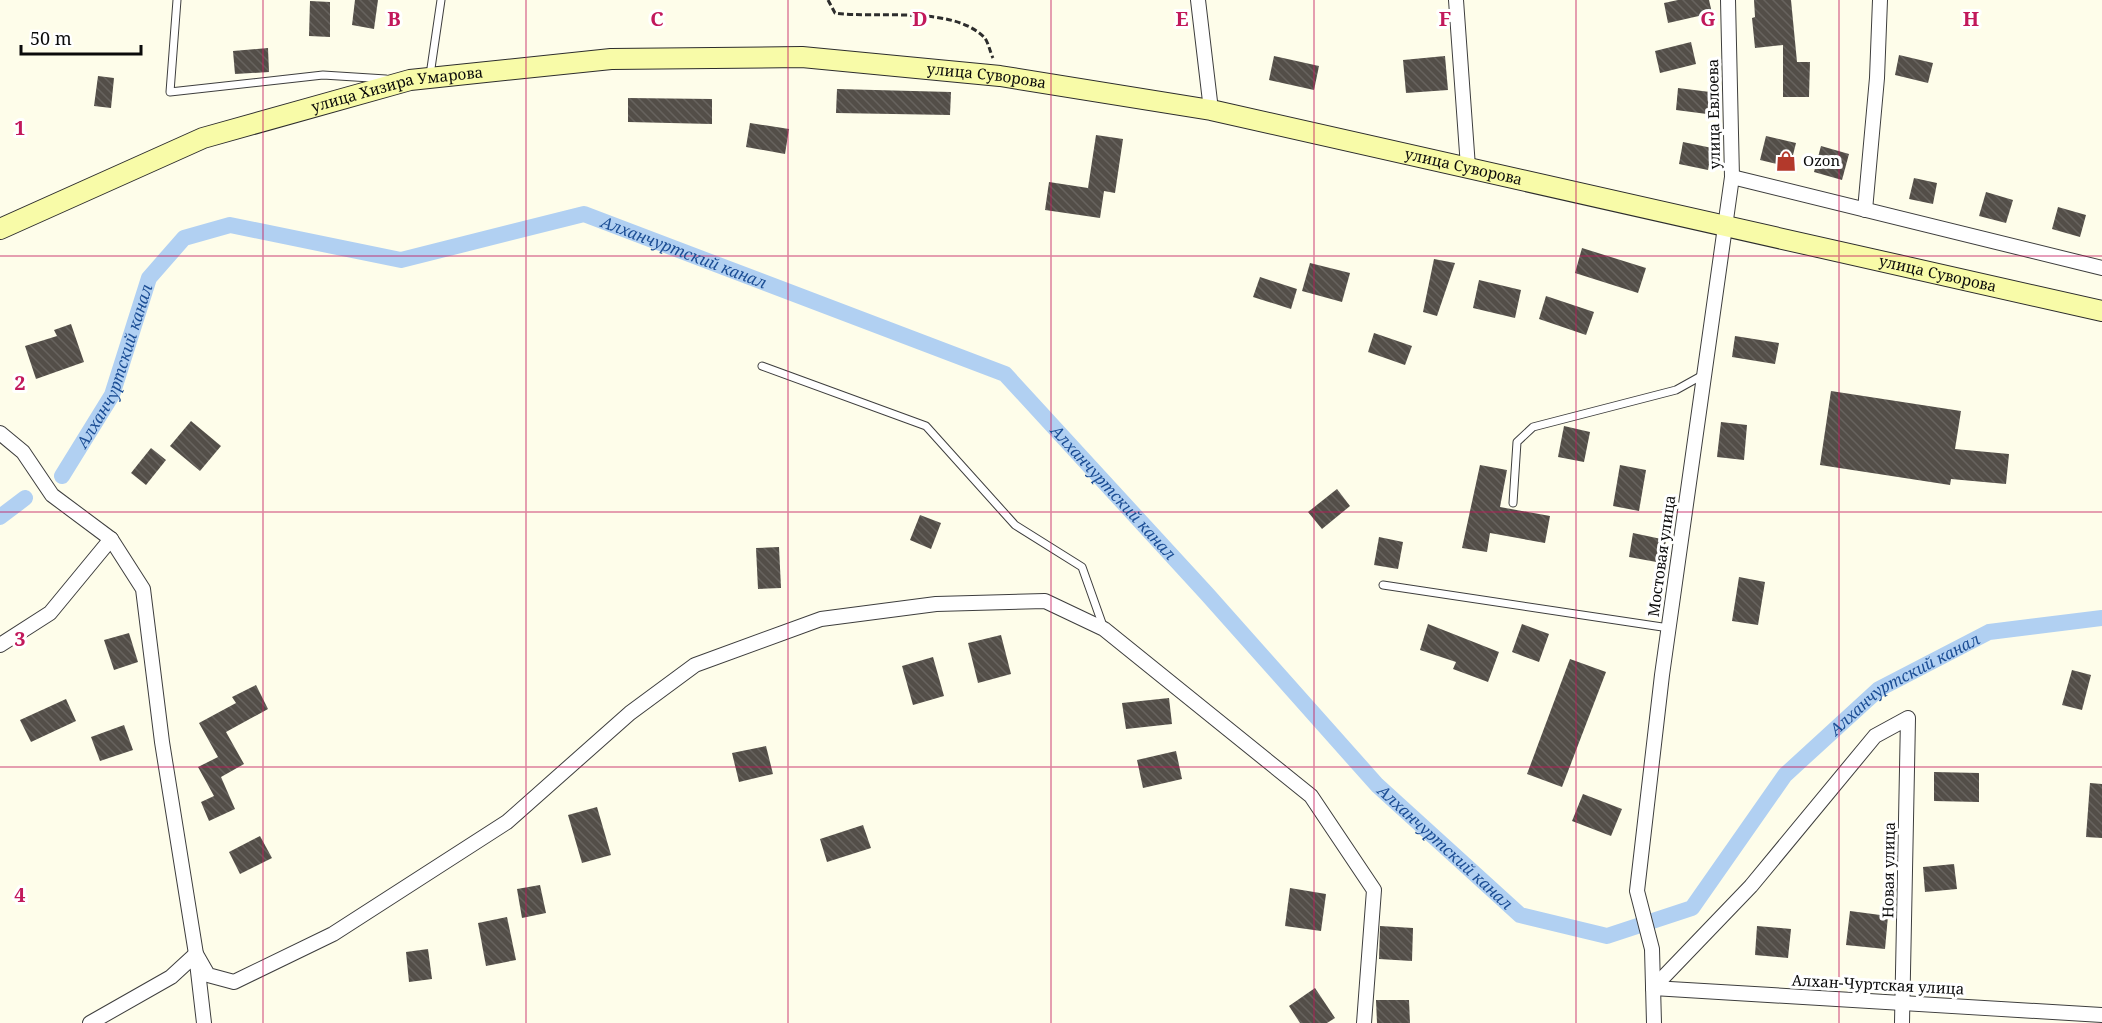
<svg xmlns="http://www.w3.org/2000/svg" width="2102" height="1023" viewBox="0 0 2102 1023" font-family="'Noto Serif',serif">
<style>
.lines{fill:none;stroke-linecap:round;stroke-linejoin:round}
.canal{stroke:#b1d0f2;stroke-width:16}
.building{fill:url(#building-back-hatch)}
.service-casing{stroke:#3e3e3e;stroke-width:9}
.minor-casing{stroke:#3e3e3e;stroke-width:16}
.secondary-casing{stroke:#2d2d2d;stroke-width:22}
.path{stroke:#2d2d2d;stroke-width:3;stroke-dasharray:6 3;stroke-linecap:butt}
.service{stroke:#fff;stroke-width:7}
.minor{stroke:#fff;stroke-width:14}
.secondary{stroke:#f8fba8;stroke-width:20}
.grid{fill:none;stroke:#c2185b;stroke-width:1.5;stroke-opacity:0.55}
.labels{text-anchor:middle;stroke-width:6;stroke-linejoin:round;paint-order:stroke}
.street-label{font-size:15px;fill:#0b0b0b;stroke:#fff}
.poi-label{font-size:15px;fill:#0b0b0b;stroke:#fff;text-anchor:start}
.water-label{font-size:16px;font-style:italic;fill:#1c4e95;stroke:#fff}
.grid-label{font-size:20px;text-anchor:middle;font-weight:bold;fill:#c2185b;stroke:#fff;stroke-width:6;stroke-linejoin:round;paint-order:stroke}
</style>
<defs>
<pattern id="building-back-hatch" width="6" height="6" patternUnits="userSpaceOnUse" patternTransform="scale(1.5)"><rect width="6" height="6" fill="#534e48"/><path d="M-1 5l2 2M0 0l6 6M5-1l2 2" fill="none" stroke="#67635e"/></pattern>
</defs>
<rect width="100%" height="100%" fill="#fefdea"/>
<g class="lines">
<!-- canal -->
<g class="canal">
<path id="s1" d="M62,476L112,395L149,278L184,238L230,225L401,260L584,214L1005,374L1207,594L1377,785L1520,915L1607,936L1692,908L1785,775L1879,689L1989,632L2102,618"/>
<path d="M0,517L25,498"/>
</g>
</g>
<!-- building -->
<g class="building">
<path d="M355,0H378L374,29L352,25Z"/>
<path d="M1678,0H1709L1712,13L1668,23L1664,3Z"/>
<path d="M1754,0H1791L1797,62H1810L1809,97H1783V45L1755,48L1752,18L1755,17Z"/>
<path d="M310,1L330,2V37L309,36Z"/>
<path d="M1691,42L1696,64L1660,73L1655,51Z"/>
<path d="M268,48L269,72L235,74L233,51Z"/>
<path d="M1899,55L1933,63L1928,83L1895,75Z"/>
<path d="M1274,56L1319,66L1314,90L1269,80Z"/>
<path d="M1445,56L1448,90L1406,93L1403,60Z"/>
<path d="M98,76L114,78L111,108L94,106Z"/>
<path d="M1678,88L1710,92L1707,114L1676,110Z"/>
<path d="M837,89L951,92L950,115L836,113Z"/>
<path d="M628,98L712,99V124L628,122Z"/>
<path d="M750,123L789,129L785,154L746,147Z"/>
<path d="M1096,135L1123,139L1115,193L1104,191L1100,218L1045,210L1049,182L1088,188Z"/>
<path d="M1766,136L1796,143L1790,167L1760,160Z"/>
<path d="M1683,142L1712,148L1708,170L1679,164Z"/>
<path d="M1821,146L1849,154L1842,180L1814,172Z"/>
<path d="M1914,178L1937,183L1933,204L1909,199Z"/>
<path d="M1986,192L2013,200L2006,223L1979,216Z"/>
<path d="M2058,207L2086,215L2080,237L2052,229Z"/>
<path d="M1582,248L1646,268L1638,293L1575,273Z"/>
<path d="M1434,259L1455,263L1437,316L1423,312Z"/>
<path d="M1310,263L1350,273L1342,302L1302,291Z"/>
<path d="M1260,277L1297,289L1291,309L1253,297Z"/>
<path d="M1479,280L1521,290L1515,318L1473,308Z"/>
<path d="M1546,296L1594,312L1586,335L1539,319Z"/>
<path d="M71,324L84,362L36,379L25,346L57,336L54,330Z"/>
<path d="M1374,333L1412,346L1405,365L1368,352Z"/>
<path d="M1735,336L1779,343L1775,364L1732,357Z"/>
<path d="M1831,391L1961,411L1955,449L2009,454L2006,484L1951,479L1950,485L1820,465Z"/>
<path d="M191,421L221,446L200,471L170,446Z"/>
<path d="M1721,422L1747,425L1744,460L1717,457Z"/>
<path d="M1564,426L1590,432L1584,462L1558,457Z"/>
<path d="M151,448L166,460L146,485L131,473Z"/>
<path d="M1480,465L1507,470L1500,507L1550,516L1545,543L1490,533L1487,552L1462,548Z"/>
<path d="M1620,465L1646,470L1639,511L1613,506Z"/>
<path d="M1337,489L1350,506L1322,529L1308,512Z"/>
<path d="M920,515L941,523L931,549L910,540Z"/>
<path d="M1633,533L1666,540L1662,563L1629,557Z"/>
<path d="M1379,537L1403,542L1398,569L1374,565Z"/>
<path d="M779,547L781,588L758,589L756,548Z"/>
<path d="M1739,577L1765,582L1758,625L1732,621Z"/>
<path d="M1428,624L1499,652L1488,682L1453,669L1456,662L1420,650Z"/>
<path d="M1522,624L1549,634L1539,662L1512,652Z"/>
<path d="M129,633L138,662L114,670L104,640Z"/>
<path d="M1001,635L1011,674L978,683L968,643Z"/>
<path d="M933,657L944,696L913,705L902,666Z"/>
<path d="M1570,659L1606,672L1562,787L1527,774Z"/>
<path d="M2072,670L2091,675L2082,710L2062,705Z"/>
<path d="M256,685L268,709L226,732L244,764L221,777L235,809L209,821L201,802L214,796L198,767L218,757L199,723L236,703L232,697Z"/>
<path d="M1169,698L1172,724L1126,729L1122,703Z"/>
<path d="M66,699L76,721L31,742L20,720Z"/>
<path d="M124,725L133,750L100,761L91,737Z"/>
<path d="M766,746L773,774L739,782L732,753Z"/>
<path d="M1176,751L1182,779L1143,788L1137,760Z"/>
<path d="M1934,772L1979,773V802L1934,801Z"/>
<path d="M2090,783L2102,784V838L2086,837Z"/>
<path d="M1583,794L1622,809L1611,836L1572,821Z"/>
<path d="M597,807L611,855L582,863L568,815Z"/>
<path d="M863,825L871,848L827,862L820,839Z"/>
<path d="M260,836L272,858L240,874L229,852Z"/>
<path d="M1954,864L1957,889L1925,892L1923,867Z"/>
<path d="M540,885L546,913L522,918L517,889Z"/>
<path d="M1290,888L1326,894L1321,931L1285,926Z"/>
<path d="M1850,911L1888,916L1885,949L1846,945Z"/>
<path d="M507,917L516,960L486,966L478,923Z"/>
<path d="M1380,926L1413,928L1412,961L1379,959Z"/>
<path d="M1757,926L1791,929L1788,958L1755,955Z"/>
<path d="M428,949L432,979L409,982L406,952Z"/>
<path d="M1315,988L1335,1018L1327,1023H1300L1289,1006Z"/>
<path d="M1376,1000H1409L1410,1023H1377Z"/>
</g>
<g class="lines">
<!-- service casing -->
<g class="service-casing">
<g id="service">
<path d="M177,0L170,92L323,75L386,79"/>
<path d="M430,75L441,0"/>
<path d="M762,366L926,426L1015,525L1082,567L1103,626"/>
<path d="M1513,503L1517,442L1533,427L1676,390L1703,375"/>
<path d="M1383,585L1669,628"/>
</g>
</g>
<!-- minor casing -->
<g class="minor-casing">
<g id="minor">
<path d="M1198,0L1211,110"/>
<path d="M1456,0L1468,167"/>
<path d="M1732,177L2102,268"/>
<path d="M1865,210L1877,78L1880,0"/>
<path d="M0,433L23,452L52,495L111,539L143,589L162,742L196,954L208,975L234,982L333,934L507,822L630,713L695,665L821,619L936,604L1045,601L1104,629L1311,796L1374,890L1364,1023"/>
<path d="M0,645L50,613L111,539"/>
<path d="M1653,988L1751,886L1875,736L1908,718L1902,1023"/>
<path d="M1653,988L2102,1015"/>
<path d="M90,1023L171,977L196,954L204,1023"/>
<path d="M1654,1023L1652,949L1637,891L1662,675L1732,177L1728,0"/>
</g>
</g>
<!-- secondary casing -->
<g class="secondary-casing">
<g id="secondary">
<path id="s2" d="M0,229L203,138L410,80L611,59L802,57L1000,76L1211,110L2102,311"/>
</g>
</g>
<!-- path -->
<path class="path" d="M828,0L835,13C877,19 951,5 984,37C988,41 990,52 993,58"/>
<!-- service -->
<use href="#service" class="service"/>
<!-- minor -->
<use href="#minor" class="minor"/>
<!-- secondary -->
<use href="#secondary" class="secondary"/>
</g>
<!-- grid -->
<path class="grid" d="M263,0V1023M526,0V1023M788,0V1023M1051,0V1023M1314,0V1023M1576,0V1023M1839,0V1023M0,256H2102M0,512H2102M0,767H2102"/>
<!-- icons -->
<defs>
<g id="shop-bare" transform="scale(1.62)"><path d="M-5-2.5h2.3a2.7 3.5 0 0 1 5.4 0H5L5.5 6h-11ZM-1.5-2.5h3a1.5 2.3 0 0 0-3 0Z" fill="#b3392b" stroke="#fff" stroke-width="2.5" paint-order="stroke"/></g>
</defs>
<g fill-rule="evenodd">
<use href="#shop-bare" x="1786" y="161"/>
</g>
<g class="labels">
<!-- street labels -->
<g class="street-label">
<text dy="5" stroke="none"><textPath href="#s2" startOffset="1016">улица Суворова</textPath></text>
<text dy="5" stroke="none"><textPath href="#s2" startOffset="423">улица Хизира Умарова</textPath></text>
<text transform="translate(1714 114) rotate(-91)" y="5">улица Евлоева</text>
<text dy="5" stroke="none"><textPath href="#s2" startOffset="1502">улица Суворова</textPath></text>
<text dy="5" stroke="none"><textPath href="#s2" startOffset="1988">улица Суворова</textPath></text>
<text transform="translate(1662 556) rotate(-82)" y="5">Мостовая улица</text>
<text transform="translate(1889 870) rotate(-89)" y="5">Новая улица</text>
<text transform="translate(1878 985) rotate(3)" y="5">Алхан-Чуртская улица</text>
</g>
<!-- poi labels -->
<g class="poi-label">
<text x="1803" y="166">Ozon</text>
</g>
<!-- water labels -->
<g class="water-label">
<text dy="6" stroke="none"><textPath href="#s1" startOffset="789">Алханчуртский канал</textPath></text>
<text dy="6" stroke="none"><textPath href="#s1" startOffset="123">Алханчуртский канал</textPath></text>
<text dy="6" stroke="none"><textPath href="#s1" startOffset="1293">Алханчуртский канал</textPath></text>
<text dy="6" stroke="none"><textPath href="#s1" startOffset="2373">Алханчуртский канал</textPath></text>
<text dy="6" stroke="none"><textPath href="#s1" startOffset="1779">Алханчуртский канал</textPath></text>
</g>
</g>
<g class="grid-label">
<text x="394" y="26">B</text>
<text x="657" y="26">C</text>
<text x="920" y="26">D</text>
<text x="1182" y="26">E</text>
<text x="1445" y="26">F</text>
<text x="1708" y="26">G</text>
<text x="1971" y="26">H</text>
<text x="20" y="135">1</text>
<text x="20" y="390">2</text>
<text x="20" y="646">3</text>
<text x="20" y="902">4</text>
</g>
<!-- scale -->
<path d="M21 45v9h120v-9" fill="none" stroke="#0b0b0b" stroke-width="3"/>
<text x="30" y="45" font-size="18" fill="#0b0b0b" stroke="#ffffff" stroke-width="4.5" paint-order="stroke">50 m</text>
</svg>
